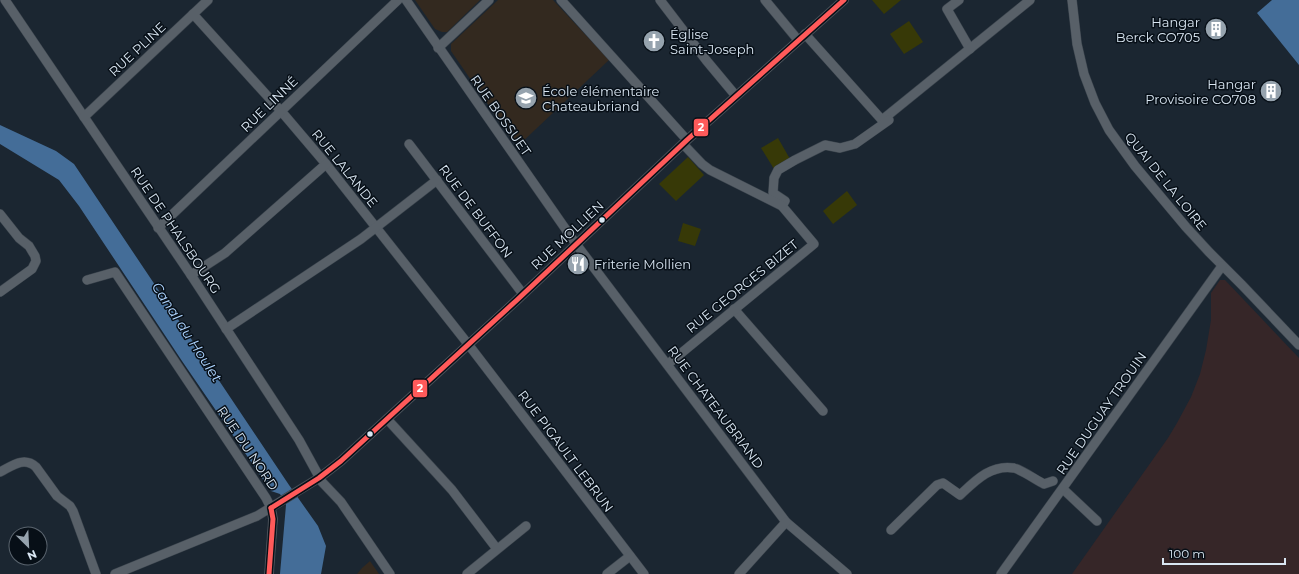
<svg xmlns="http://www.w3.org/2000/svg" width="1299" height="574" viewBox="0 0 1299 574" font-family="Montserrat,sans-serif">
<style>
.industrial{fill:#362628}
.education{fill:#33291f}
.green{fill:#373907}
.water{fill:#446d98}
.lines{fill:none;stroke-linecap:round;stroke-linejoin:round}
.minor-casing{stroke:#3a434c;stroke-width:10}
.minor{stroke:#586068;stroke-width:9}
.bus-1-casing{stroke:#070f17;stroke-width:8}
.bus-1{stroke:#ff5a5a;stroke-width:5}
.bus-dot{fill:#d9e6f2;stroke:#070f17;stroke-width:1.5}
.labels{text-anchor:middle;stroke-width:3;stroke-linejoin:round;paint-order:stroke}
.poi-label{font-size:13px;fill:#d9e6f2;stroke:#070f17;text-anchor:start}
.street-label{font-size:13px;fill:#d9e6f2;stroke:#070f17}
.water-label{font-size:14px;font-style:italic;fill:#aed4fe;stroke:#070f17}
.line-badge{stroke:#070f17;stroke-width:1.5}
.badge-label{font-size:11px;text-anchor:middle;font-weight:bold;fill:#fff}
</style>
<rect width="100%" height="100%" fill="#1b2631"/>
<!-- industrial -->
<path class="industrial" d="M1220,280H1225L1299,358V574H1072L1168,438L1177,423L1191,397L1200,374L1206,350L1211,320V293Z"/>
<!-- education -->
<g class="education">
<path d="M415,0H480L447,32H442L435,29Z"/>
<path d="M498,0H553L609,60L519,145L509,135L451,51V44Z"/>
<path d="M370,561L379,574H357L362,568Z"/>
</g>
<!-- green -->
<g class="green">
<path d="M872,0H901L884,14Z"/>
<path d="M909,21L923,42L904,54L890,34Z"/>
<path d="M778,138L790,159L774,169L761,148Z"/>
<path d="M688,157L704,175L676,201L659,184Z"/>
<path d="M847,191L857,205L833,224L823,211Z"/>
<path d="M683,223L701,229L695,246L678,241Z"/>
</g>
<!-- water -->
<g class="water">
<path d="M1272,0H1299V65L1257,13Z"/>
<path d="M0,125L56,151L74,164L289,485L318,526L326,546L321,574H280L286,505L280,494L271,491L182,361L79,206L59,180L0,144Z"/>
</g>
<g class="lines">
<!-- minor casing -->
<g class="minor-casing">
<g id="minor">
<path d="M5,0L191,275L299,440L322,482L341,502L390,574"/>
<path d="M406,0L576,244L786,522L847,574"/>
<path d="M561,0L687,140"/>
<path d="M660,0L706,60L736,96"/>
<path d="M765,0L798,40"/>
<path d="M959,0L947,9L970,49"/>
<path d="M1072,0L1077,44L1084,74L1095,103L1109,130L1135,166L1186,227L1209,252L1242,285L1299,345"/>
<path d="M193,14L281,111L326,164L468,344L644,574"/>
<path d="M805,34L882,120L1030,0"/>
<path d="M438,48L489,0"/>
<path d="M84,117L208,0"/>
<path d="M409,144L523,294"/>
<path d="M782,206L785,201L773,193L774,178L778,170L795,160L825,145L840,148L855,144L889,120"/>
<path d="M0,214L19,238L29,246L35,256L36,261L32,269L0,292"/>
<path d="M158,228L398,0"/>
<path d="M191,275L225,253L326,164"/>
<path d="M87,280L115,272L266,498L271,508L273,519L269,574"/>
<path d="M734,309L823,411"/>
<path d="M226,329L361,239L437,180"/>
<path d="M668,364L814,244L782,206L710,170L702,164L683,144"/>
<path d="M387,419L452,490L497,549"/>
<path d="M0,472C12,466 24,456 36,467L57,496L70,506L73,511L96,574"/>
<path d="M1063,489L1097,521"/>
<path d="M891,530L937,485L943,483L960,495C975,481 991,464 1014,468C1022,470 1036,480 1044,484L1053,481"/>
<path d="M115,574L257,516L319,478L341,461L517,300L687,140L844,0"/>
<path d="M467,574L526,526"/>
<path d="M607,574L630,556"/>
<path d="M739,574L786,522"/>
<path d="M1001,574L1222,266"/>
</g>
</g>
<!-- minor -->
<use href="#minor" class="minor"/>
<!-- bus-1 casing -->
<g class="bus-1-casing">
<g id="bus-1">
<path d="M271,508L319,478L341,461L517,300L687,140L844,0"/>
<path d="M269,574L273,519L271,508"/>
</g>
</g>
<!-- bus-1 -->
<use href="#bus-1" class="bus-1"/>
</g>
<!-- icons -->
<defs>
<g id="building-disc" transform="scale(1.15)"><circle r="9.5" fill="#96a3ae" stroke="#070f17"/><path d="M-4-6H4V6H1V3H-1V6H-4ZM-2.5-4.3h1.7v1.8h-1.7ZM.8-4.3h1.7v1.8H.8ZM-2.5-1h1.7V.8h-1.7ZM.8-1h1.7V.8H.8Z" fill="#fff"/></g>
<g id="church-disc" transform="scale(1.15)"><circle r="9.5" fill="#96a3ae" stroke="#070f17"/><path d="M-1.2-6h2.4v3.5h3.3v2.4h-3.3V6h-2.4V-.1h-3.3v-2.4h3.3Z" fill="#fff"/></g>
<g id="school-disc" transform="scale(1.15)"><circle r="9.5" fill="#96a3ae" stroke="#070f17"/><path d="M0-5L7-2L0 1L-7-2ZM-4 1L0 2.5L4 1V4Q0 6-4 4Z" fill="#fff"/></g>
<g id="restaurant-disc" transform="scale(1.15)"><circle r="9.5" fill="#96a3ae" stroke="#070f17"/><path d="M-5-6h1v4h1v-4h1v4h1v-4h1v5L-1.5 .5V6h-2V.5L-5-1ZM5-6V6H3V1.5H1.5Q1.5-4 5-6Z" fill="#fff"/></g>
</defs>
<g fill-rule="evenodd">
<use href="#building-disc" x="1216" y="29"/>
<use href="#church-disc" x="654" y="41"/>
<use href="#building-disc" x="1271" y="91"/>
<use href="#school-disc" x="526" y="98"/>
<use href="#restaurant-disc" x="578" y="264"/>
</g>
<!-- markers -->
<g class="bus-dot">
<circle cx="602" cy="220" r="3.5"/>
<circle cx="370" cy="434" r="3.5"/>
</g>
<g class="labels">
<!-- poi labels -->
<g class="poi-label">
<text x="1200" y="27" text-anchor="end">Hangar<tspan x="1200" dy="15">Berck CO705</tspan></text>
<text x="670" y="39">Église<tspan x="670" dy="15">Saint-Joseph</tspan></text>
<text x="1256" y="89" text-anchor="end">Hangar<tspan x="1256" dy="15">Provisoire CO708</tspan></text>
<text x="542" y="96">École élémentaire<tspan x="542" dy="15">Chateaubriand</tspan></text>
<text x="594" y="269">Friterie Mollien</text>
</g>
<!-- street labels -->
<g class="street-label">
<text transform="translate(137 49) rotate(-43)" y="5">RUE PLINE</text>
<text transform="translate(269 104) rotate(-44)" y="5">RUE LINNÉ</text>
<text transform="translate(501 115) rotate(55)" y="5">RUE BOSSUET</text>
<text transform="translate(345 168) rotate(51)" y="5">RUE LALANDE</text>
<text transform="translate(1166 181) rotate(51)" y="5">QUAI DE LA LOIRE</text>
<text transform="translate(476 211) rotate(53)" y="5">RUE DE BUFFON</text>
<text transform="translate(176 230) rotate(56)" y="5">RUE DE PHALSBOURG</text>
<text transform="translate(567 235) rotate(-43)" y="5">RUE MOLLIEN</text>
<text transform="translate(742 286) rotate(-39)" y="5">RUE GEORGES BIZET</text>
<text transform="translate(716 407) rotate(53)" y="5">RUE CHATEAUBRIAND</text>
<text transform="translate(1101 413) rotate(-55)" y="5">RUE DUGUAY TROUIN</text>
<text transform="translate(248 448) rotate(56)" y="5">RUE DU NORD</text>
<text transform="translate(566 451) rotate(53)" y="5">RUE PIGAULT LEBRUN</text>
</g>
<!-- water labels -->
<g class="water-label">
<text transform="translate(187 332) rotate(57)" y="5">Canal du Houlet</text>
</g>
</g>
<g class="line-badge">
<rect x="693" y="118" width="16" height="19" rx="4" fill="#ff5a5a"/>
<rect x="412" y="379" width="16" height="19" rx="4" fill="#ff5a5a"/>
</g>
<g class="badge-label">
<text x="701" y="131">2</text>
<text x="420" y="392">2</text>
</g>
<!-- north arrow -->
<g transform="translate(28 546) rotate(156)"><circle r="19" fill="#070f17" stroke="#5b656f"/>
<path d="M0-3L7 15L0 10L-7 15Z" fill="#96a3ae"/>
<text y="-6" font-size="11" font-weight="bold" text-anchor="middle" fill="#d9e6f2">N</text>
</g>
<!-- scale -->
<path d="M1163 558v6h122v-6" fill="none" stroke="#d9e6f2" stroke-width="2"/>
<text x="1169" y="558" font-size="12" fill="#d9e6f2" stroke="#070f17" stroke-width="3" paint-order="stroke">100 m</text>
</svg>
